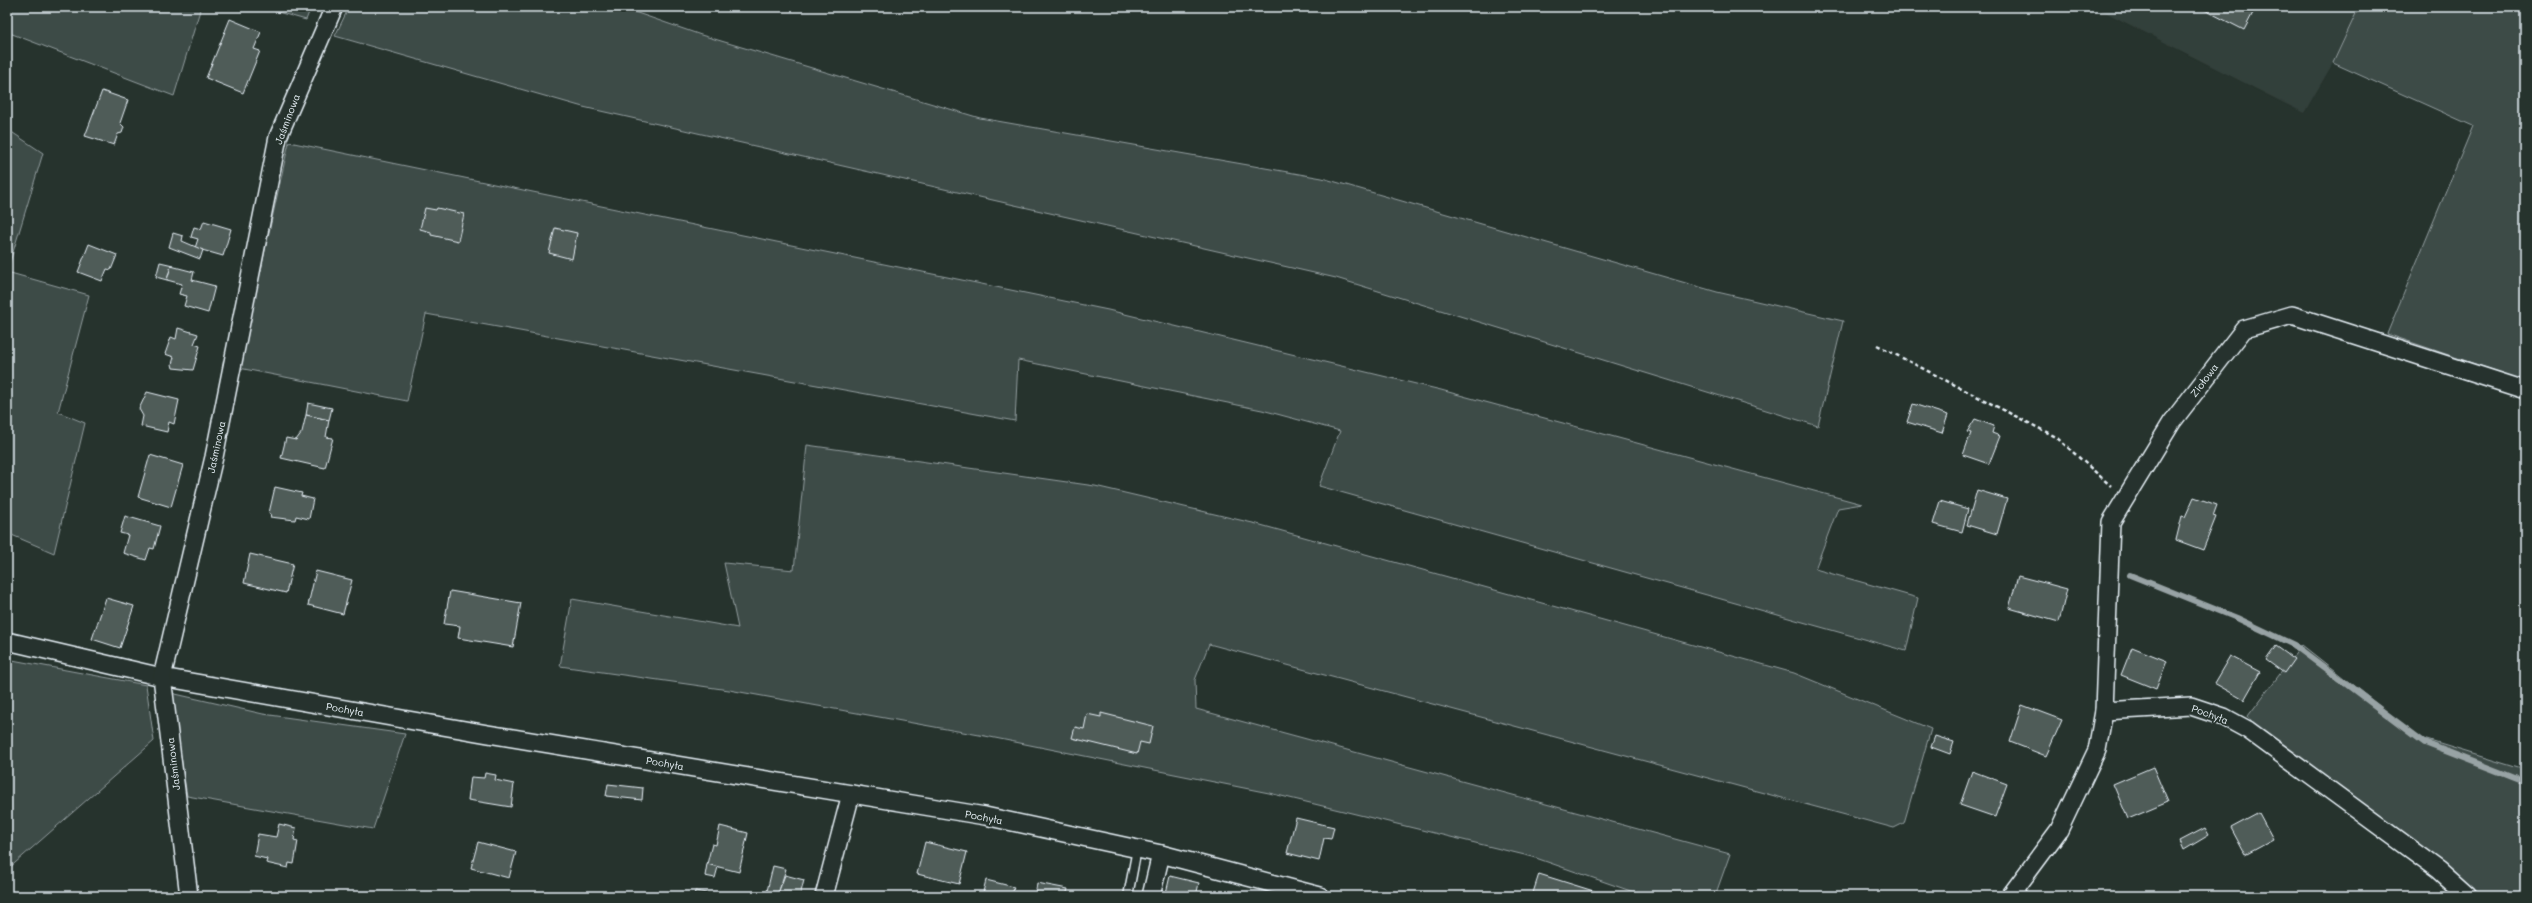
<svg xmlns="http://www.w3.org/2000/svg" width="2532" height="903" viewBox="0 0 2532 903" font-family="Mali,sans-serif">
<style>
.built{fill:#333f3a}
.green{fill:#3e4b47;stroke:#939ea0}
.lines{fill:none;stroke-linecap:round;stroke-linejoin:round}
.stream{stroke:#98a3a5;stroke-width:6}
.building{fill:#505c59;stroke:#e8f1f8}
.service-casing{stroke:#e8f1f8;stroke-width:11}
.minor-casing{stroke:#e8f1f8;stroke-width:20}
.path{stroke:#e8f1f8;stroke-width:2.5;stroke-dasharray:4 3;stroke-linecap:butt}
.service{stroke:#26332d;stroke-width:8}
.minor{stroke:#26332d;stroke-width:17}
.labels{text-anchor:middle;stroke-width:3.5;stroke-linejoin:round;paint-order:stroke}
.street-label{font-size:10px;fill:#e8f1f8;stroke:#26332d}
</style>
<rect width="100%" height="100%" fill="#26332d"/>
<filter id="ink" filterUnits="userSpaceOnUse"><feTurbulence type="fractalNoise" baseFrequency=".025" numOctaves="2"/><feDisplacementMap in="SourceGraphic" scale="8" xChannelSelector="R" yChannelSelector="G"/><feConvolveMatrix kernelMatrix="1 2 1 2 8 2 1 2 1" color-interpolation-filters="sRGB"/></filter>
<g filter="url(#ink)">
<!-- built -->
<path class="built" d="M2095,7H2359L2333,63L2304,113Z"/>
<!-- green -->
<g class="green">
<path d="M7,7H201L174,96L7,32Z"/>
<path d="M260,7H311L306,20Z"/>
<path d="M349,7H620L701,35L980,118L1322,178L1717,292L1843,321L1818,426L1336,278L583,107L335,36Z"/>
<path d="M2359,7H2525V381L2387,334L2473,126L2333,63Z"/>
<path d="M7,129L43,153L7,272Z"/>
<path d="M289,142L1108,310L1441,390L1862,504L1838,508L1815,569L1918,598L1906,651L1319,486L1340,431L1262,410L1018,360L1015,421L426,314L407,401L239,368Z"/>
<path d="M7,272L89,295L58,412L85,423L54,553L7,533Z"/>
<path d="M807,445L1095,486L1257,524L1794,673L1931,729L1904,823L1894,828L1209,644L1195,680L1196,709L1730,854L1715,896H1645L1533,857L1269,793L985,736L729,690L560,666L572,599L738,628L724,563L794,570Z"/>
<path d="M2302,645L2420,738L2525,770V896H2478L2448,869L2260,733L2248,716Z"/>
<path d="M7,659L146,685L154,741L7,870Z"/>
<path d="M171,693L263,714L405,734L373,829L187,796Z"/>
</g>
<g class="lines">
<!-- stream -->
<path class="stream" d="M2130,575L2237,618L2294,645L2425,743L2525,782"/>
</g>
<!-- building -->
<g class="building">
<path d="M2199,7H2256L2244,30Z"/>
<path d="M230,19L261,32L254,49L260,51L243,93L206,78Z"/>
<path d="M102,91L128,100L120,123L124,127L122,133L118,134L114,145L85,136Z"/>
<path d="M425,208L436,210L437,208L464,214L458,241L431,235V232L420,229Z"/>
<path d="M204,221L231,229L223,256L195,248L198,239L191,237L194,227L201,229Z"/>
<path d="M555,228L577,233L572,259L549,253Z"/>
<path d="M173,233L183,236L182,241L203,250L200,259L169,247Z"/>
<path d="M89,244L117,255L111,270L107,269L102,281L78,272Z"/>
<path d="M160,262L173,265L171,266L167,280L156,277Z"/>
<path d="M171,266L194,272L192,280L215,286L208,313L184,306L187,296L179,294L182,284L167,280Z"/>
<path d="M178,328L198,334L194,344L200,346L193,370L173,368L172,364L174,357L165,354L171,337L176,339Z"/>
<path d="M147,392L179,400L174,424L169,422L167,432L141,426L143,416L139,409Z"/>
<path d="M308,403L332,408L329,420L306,415Z"/>
<path d="M1913,404L1948,415L1942,433L1907,422Z"/>
<path d="M306,415L329,420L326,437L333,438L325,468L281,458L286,438L296,440L302,432Z"/>
<path d="M1975,419L1994,426L1992,433L2000,436L1989,464L1963,455L1971,433L1967,432Z"/>
<path d="M150,455L183,465L171,507L138,497Z"/>
<path d="M275,487L302,493L301,496L313,499L309,519L296,516L295,520L270,517L271,514L269,513Z"/>
<path d="M1977,490L2007,499L1997,534L1967,525Z"/>
<path d="M2194,497L2217,505L2213,516L2216,517L2203,550L2176,540L2182,516L2185,517Z"/>
<path d="M1940,501L1968,509L1962,532L1933,524Z"/>
<path d="M125,516L160,526L154,549L150,548L146,560L123,553L128,535L120,533Z"/>
<path d="M250,554L293,564L286,593L244,583Z"/>
<path d="M316,571L352,580L343,614L308,605Z"/>
<path d="M2018,576L2067,589L2059,622L2009,608Z"/>
<path d="M450,591L521,603L513,647L458,638L460,626L444,624Z"/>
<path d="M106,598L134,606L120,648L92,639Z"/>
<path d="M2276,646L2294,659L2284,673L2266,660Z"/>
<path d="M2132,647L2167,661L2156,689L2121,675Z"/>
<path d="M2230,656L2260,672L2244,700L2214,683Z"/>
<path d="M2022,705L2062,720L2046,756L2010,742Z"/>
<path d="M1101,713L1153,726L1149,744L1140,742L1137,754L1072,738L1075,727L1084,729L1087,714L1101,717Z"/>
<path d="M1935,736L1954,742L1950,754L1931,747Z"/>
<path d="M2153,767L2168,802L2128,819L2113,784Z"/>
<path d="M1972,771L2007,784L1995,817L1960,805Z"/>
<path d="M485,773L496,775L495,780L514,784L511,807L468,800L471,777L484,778Z"/>
<path d="M608,784L643,788L642,800L606,796Z"/>
<path d="M2259,813L2273,839L2245,854L2231,828Z"/>
<path d="M1296,818L1334,827L1331,839L1324,838L1319,861L1287,853Z"/>
<path d="M279,824L296,828L294,840L298,841L294,864L289,863L288,868L266,863L267,859L254,856L258,834L276,837Z"/>
<path d="M720,826L748,833L739,872L707,864L712,844L716,845Z"/>
<path d="M2205,828L2209,835L2184,850L2180,841Z"/>
<path d="M478,842L516,852L509,878L471,868Z"/>
<path d="M925,842L967,852L959,884L917,874Z"/>
<path d="M707,864L718,867L715,878L705,876Z"/>
<path d="M773,866L786,869L778,894L767,891Z"/>
<path d="M1539,874L1600,893L1599,896H1532Z"/>
<path d="M785,875L804,880L800,896H777Z"/>
<path d="M1170,876L1199,883L1196,896H1180L1166,893Z"/>
<path d="M986,880L1014,887L1012,896H982Z"/>
<path d="M1037,883L1068,889L1066,896H1035Z"/>
<path d="M695,891L724,896H694Z"/>
</g>
<g class="lines">
<!-- service casing -->
<g class="service-casing">
<path id="service" d="M1128,896L1137,849"/>
</g>
<!-- minor casing -->
<g class="minor-casing">
<g id="minor">
<path d="M7,641L162,677L488,734L985,816L1161,854L1320,896"/>
<path d="M2104,711L2191,706L2224,717L2248,730L2439,870L2468,896"/>
<path d="M189,896L162,677L214,457L278,137L334,7"/>
<path d="M824,896L851,794"/>
<path d="M1151,896L1161,854"/>
<path d="M2010,896L2059,830L2097,750L2104,711L2111,522L2172,422L2244,329L2292,315L2525,390"/>
</g>
</g>
<!-- path -->
<path class="path" d="M1877,345L2056,437L2111,486"/>
<!-- service -->
<use href="#service" class="service"/>
<!-- minor -->
<use href="#minor" class="minor"/>
</g>
</g>
<g class="labels">
<!-- street labels -->
<g class="street-label">
<text transform="translate(287 119) rotate(-69)" y="4">Jaśminowa</text>
<text transform="translate(2204 380) rotate(-53)" y="4">Ziołowa</text>
<text transform="translate(216 447) rotate(-78)" y="4">Jaśminowa</text>
<text transform="translate(345 709) rotate(10)" y="4">Pochyła</text>
<text transform="translate(2210 714) rotate(20)" y="4">Pochyła</text>
<text transform="translate(665 763) rotate(10)" y="4">Pochyła</text>
<text transform="translate(173 764) rotate(-97)" y="4">Jaśminowa</text>
<text transform="translate(984 817) rotate(11)" y="4">Pochyła</text>
</g>
</g>
<!-- margin -->
<rect width="2532" height="903" fill="none" stroke="#26332d" stroke-width="24"/>
<rect x="12" y="12" width="2508" height="879" fill="none" stroke="#e8f1f8" stroke-width="1.5" filter="url(#ink)"/>
</svg>
